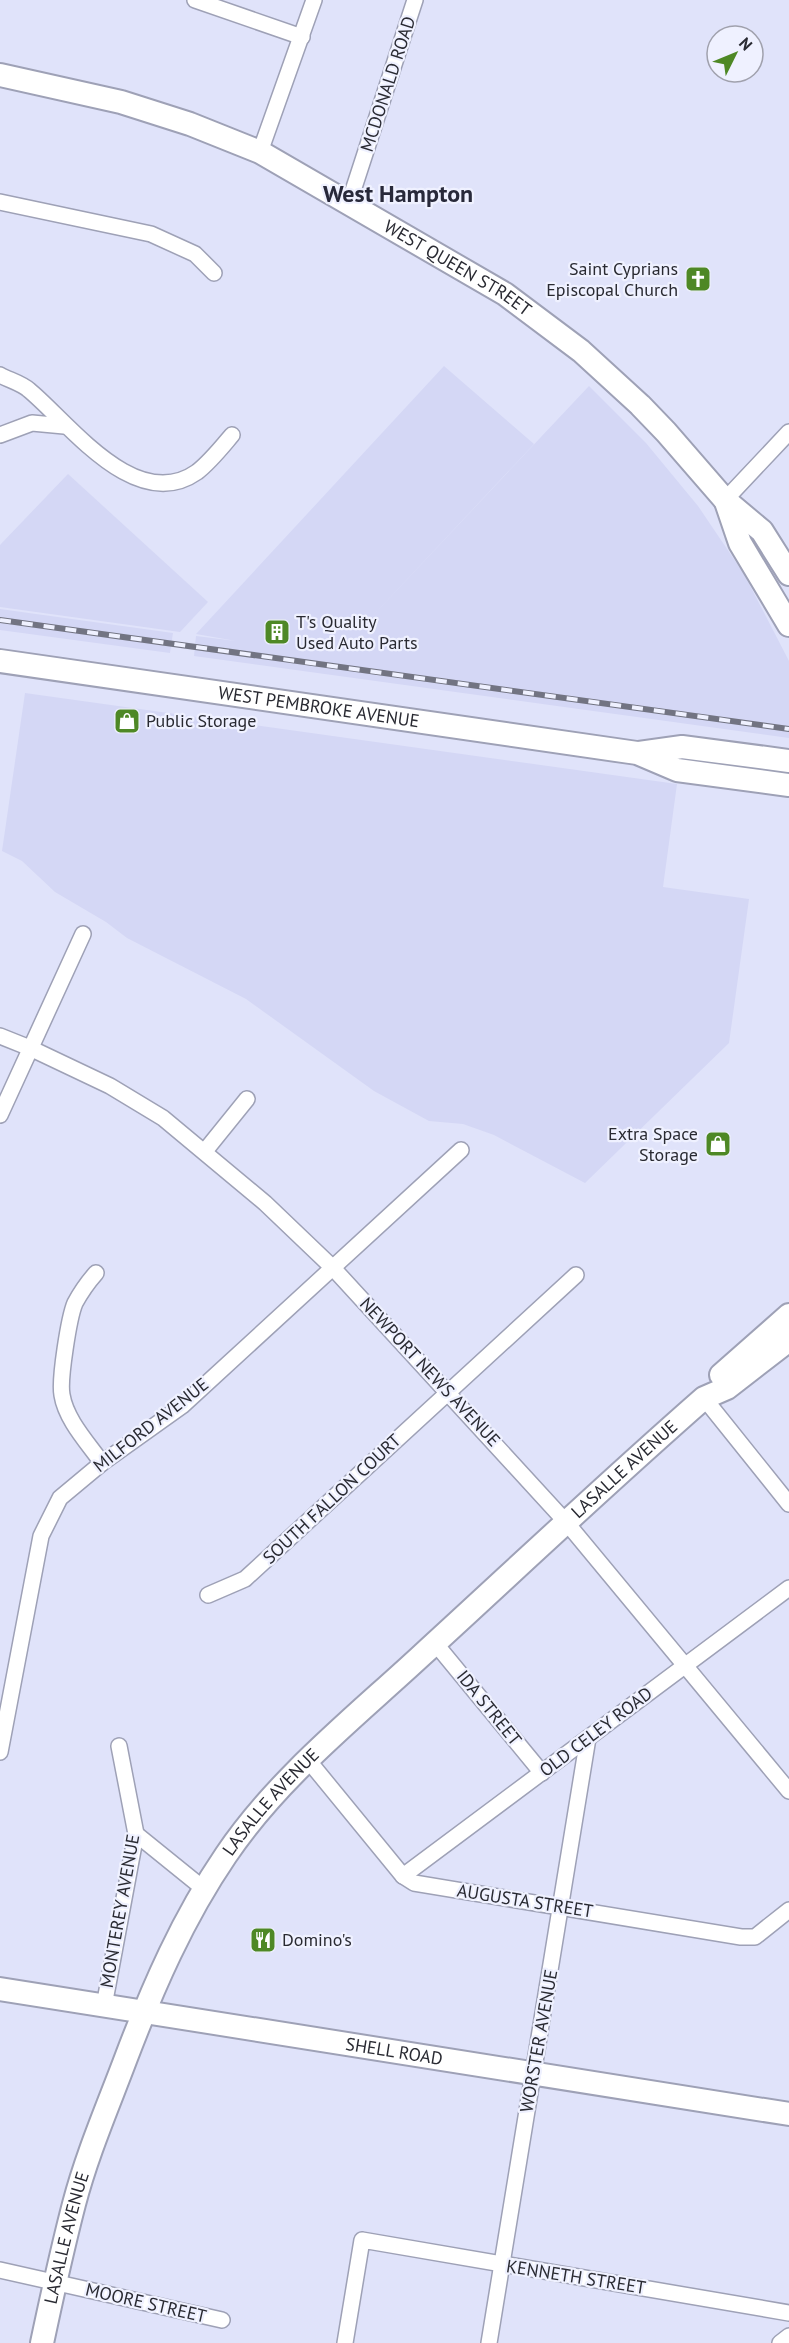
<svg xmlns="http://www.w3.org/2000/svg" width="789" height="2343" viewBox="0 0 789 2343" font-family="'PT Sans',sans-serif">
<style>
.built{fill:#d4d7f5}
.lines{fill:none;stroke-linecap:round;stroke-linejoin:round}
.street-casing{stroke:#9ea1b6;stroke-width:18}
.secondary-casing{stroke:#9ea1b6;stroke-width:26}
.street{stroke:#fff;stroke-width:15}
.secondary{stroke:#fff;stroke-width:22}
.rail-casing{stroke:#727482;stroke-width:6}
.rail{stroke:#eff1ff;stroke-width:4;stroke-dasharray:11;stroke-linecap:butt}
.labels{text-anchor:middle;stroke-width:4.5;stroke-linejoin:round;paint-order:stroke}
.street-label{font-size:18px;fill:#292a32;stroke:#eff1ff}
.poi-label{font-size:18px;fill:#292a32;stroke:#eff1ff;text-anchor:start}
.district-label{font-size:24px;font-weight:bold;fill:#28293a;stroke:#eff1ff}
</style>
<rect width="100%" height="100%" fill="#e0e3fa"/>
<!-- built -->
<g class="built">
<path d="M444,366L534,444L336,655L589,386L646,443L698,506L744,574L789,661V738L194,656L196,636L236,641L196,634Z"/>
<path d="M68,474L208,602L180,632L0,607V545Z"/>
<path d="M0,609L173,633L170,653L0,630Z"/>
<path d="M25,693L677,784L663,887L749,899L729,1043L585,1183L494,1135L463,1124L429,1121L374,1091L246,999L127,938L106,922L55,892L22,861L2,851Z"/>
</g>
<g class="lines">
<!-- street casing -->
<g class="street-casing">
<g id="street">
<path d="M195,0L302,37"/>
<path d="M260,152L314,0"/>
<path d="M0,202L151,234L195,254L214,273"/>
<path d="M349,203L415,0"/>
<path d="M0,375C9,380 21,383 29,390C69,423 136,515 197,472C210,462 221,448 232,435"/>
<path d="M0,435L32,423L64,426"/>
<path d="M725,500L789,432"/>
<path d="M0,1036L30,1048L110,1086L163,1118L265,1203L333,1268L566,1522L789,1791"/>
<path d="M0,1115L83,934"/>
<path d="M205,1151L247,1099"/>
<path d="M96,1273C88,1282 81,1292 75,1303C69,1317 59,1380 62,1395C66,1420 88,1443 102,1463"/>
<path d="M704,1398L789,1504"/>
<path d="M208,1595L245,1579L576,1275"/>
<path d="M435,1643L542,1773"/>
<path d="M0,1752L41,1536L60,1498L102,1463L182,1406L461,1150"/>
<path d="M308,1760L403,1876L414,1883L741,1937H755L789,1910"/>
<path d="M136,1834L204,1889"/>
<path d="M403,1876L789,1588"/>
<path d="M104,2006L136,1834L119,1746"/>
<path d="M0,2270L222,2320"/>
<path d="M345,2343L362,2240L789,2313"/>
<path d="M489,2343L588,1738"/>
<path d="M780,2343L789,2336"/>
</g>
</g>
<!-- secondary casing -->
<g class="secondary-casing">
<g id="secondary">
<path id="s1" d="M0,75L121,102L190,124L260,152L505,294L581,351L640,405L666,432L725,500L762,531L789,574"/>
<path d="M726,502L740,543L789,625"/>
<path id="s2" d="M0,661L637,753L677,770L789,785"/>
<path d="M639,753L682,747L789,761"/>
<path d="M721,1375L789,1315"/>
<path id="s3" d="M0,1989L789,2114"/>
<path id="s4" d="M42,2343C52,2296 62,2250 74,2204C87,2154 108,2106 126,2058C153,1987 183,1918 226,1855C278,1778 354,1718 422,1655C516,1569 608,1482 704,1398L727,1388L789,1340"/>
</g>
</g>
<!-- street -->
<use href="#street" class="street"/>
<!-- secondary -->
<use href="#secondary" class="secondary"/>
<!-- rail casing -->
<g class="rail-casing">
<path id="rail" d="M0,620L789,729"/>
</g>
<!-- rail -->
<use href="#rail" class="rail"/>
</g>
<!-- icons -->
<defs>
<g id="church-square" transform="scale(1.35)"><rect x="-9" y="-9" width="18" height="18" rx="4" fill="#4e8825" stroke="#eff1ff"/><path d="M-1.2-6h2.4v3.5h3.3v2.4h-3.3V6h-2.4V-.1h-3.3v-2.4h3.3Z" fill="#fff"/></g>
<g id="building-square" transform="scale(1.35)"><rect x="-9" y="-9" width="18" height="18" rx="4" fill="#4e8825" stroke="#eff1ff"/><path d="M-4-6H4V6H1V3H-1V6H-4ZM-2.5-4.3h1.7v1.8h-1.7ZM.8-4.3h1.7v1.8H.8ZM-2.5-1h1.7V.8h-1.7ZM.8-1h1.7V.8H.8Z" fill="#fff"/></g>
<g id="shop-square" transform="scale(1.35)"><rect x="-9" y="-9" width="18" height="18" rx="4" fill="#4e8825" stroke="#eff1ff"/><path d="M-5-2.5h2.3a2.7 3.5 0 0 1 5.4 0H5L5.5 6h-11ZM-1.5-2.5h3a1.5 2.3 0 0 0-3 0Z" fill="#fff"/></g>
<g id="restaurant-square" transform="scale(1.35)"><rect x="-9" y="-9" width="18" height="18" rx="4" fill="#4e8825" stroke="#eff1ff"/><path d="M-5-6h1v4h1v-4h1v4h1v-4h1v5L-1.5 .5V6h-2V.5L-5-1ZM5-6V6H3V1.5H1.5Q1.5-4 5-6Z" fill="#fff"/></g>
</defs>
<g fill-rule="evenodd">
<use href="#church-square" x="698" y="279"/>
<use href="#building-square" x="277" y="632"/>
<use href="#shop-square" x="127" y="721"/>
<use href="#shop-square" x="718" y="1144"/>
<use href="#restaurant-square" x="263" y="1940"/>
</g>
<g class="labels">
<!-- street labels -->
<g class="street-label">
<text transform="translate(388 84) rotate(-72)" y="6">MCDONALD ROAD</text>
<text dy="6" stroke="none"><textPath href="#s1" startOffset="501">WEST QUEEN STREET</textPath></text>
<text dy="6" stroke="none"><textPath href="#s2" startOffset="322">WEST PEMBROKE AVENUE</textPath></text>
<text transform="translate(430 1372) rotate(47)" y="6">NEWPORT NEWS AVENUE</text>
<text transform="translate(151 1425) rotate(-38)" y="6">MILFORD AVENUE</text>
<text dy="6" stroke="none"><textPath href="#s4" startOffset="1080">LASALLE AVENUE</textPath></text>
<text transform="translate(332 1499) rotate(-43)" y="6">SOUTH FALLON COURT</text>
<text transform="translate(489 1708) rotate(51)" y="6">IDA STREET</text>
<text transform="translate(596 1732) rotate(-37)" y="6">OLD CELEY ROAD</text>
<text dy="6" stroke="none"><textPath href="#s4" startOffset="594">LASALLE AVENUE</textPath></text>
<text transform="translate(525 1901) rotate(9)" y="6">AUGUSTA STREET</text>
<text transform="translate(120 1911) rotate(-80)" y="6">MONTEREY AVENUE</text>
<text transform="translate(539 2041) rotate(-80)" y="6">WORSTER AVENUE</text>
<text dy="6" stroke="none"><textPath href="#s3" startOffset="399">SHELL ROAD</textPath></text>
<text dy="6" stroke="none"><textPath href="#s4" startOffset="108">LASALLE AVENUE</textPath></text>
<text transform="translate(576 2277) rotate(9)" y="6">KENNETH STREET</text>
<text transform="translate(146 2303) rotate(13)" y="6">MOORE STREET</text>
</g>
<!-- poi labels -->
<g class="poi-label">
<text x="678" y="275" text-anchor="end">Saint Cyprians<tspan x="678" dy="21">Episcopal Church</tspan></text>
<text x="296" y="628">T's Quality<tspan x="296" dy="21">Used Auto Parts</tspan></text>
<text x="146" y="727">Public Storage</text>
<text x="698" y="1140" text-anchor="end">Extra Space<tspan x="698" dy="21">Storage</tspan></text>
<text x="282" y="1946">Domino's</text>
</g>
<!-- district labels -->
<g class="district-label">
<text x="398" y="202">West Hampton</text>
</g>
</g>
<!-- north arrow -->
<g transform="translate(735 54) rotate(47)"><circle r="28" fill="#eff1ff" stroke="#a0a1ad" stroke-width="1.5"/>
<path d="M0-4.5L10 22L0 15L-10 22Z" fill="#4e8825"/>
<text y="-9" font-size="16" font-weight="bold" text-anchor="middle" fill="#292a32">N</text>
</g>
</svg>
